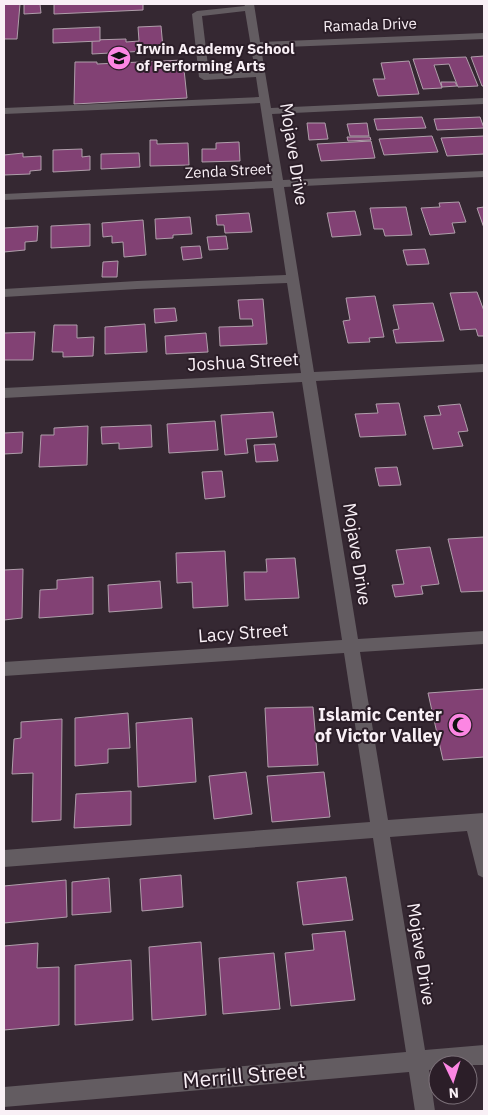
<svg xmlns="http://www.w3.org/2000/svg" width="488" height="1115" viewBox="0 0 488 1115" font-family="'IBM Plex Sans',sans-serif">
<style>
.building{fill:#824174;stroke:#af9eaa}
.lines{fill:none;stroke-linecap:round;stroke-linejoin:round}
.minor{fill:#635c61;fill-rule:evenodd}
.labels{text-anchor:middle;stroke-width:4;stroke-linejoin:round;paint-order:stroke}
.far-street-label{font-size:15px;fill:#f9f0f6;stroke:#2b1e28}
.far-poi-label{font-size:15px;font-weight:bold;fill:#f9f0f6;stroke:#2b1e28;text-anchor:start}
.street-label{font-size:18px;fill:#f9f0f6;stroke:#2b1e28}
.poi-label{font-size:18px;font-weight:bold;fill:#f9f0f6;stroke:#2b1e28;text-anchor:end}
.near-street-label{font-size:21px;fill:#f9f0f6;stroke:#2b1e28}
</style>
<rect width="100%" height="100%" fill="#352832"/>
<!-- building -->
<g class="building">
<path d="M4,4H20L17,39H4Z"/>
<path d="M24,4H40L41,13L24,14Z"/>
<path d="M54,4H143V10L54,14Z"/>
<path d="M161,26L163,48H146V51L92,54V40L126,39V42L139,41L138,27Z"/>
<path d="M100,27V41L53,43V29Z"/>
<path d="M484,56V86H482L471,57Z"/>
<path d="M466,57L478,86L458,87L449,64L434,65L442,88L423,89L413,59Z"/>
<path d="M183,60L187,98L74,104L75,62H97V64Z"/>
<path d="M409,61L419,94L378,96L373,79H385L381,63Z"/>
<path d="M441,82H455L457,86L442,87Z"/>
<path d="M422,117L426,128L377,130L374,119Z"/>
<path d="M480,117L484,128L437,130L434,119Z"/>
<path d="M307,123H325L328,139L309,140Z"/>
<path d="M367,123L369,136H350L347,124Z"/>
<path d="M432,136L438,152L384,155L379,139Z"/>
<path d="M484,136V154L447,156L441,138Z"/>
<path d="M347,137H370L371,140L348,141Z"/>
<path d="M150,140H157V144L188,143L189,165L150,166Z"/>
<path d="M371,141L375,158L321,161L317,144Z"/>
<path d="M239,142L240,161L202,162V149H216V143Z"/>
<path d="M82,149V157L90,156V170L53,172V150Z"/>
<path d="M23,153V157L41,156V170L30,171V174L4,175V155Z"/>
<path d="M139,153L140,167L101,169V154Z"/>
<path d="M459,202L466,222L452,223L455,233L430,235L421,208L440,207L439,203Z"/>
<path d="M406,207L412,235L385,236L383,229H374L370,208Z"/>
<path d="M484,207V228L477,208Z"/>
<path d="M355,211L361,235L332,237L327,213Z"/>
<path d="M249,213L252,232L225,233L224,225H217L216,215Z"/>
<path d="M190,217L192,234L173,235V238L156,239L155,219Z"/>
<path d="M143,220L146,255L124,257L123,242L112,243V236L103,237L102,223Z"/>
<path d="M90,224V246L51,248V226Z"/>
<path d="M38,226L37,241L25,242V250L4,252V228Z"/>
<path d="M226,236L228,249L209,250L207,237Z"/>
<path d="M200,246L202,258L183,260L181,247Z"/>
<path d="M425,249L429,264L407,265L403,250Z"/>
<path d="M118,261L117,277H102L103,262Z"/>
<path d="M477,292L484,311V336H478L476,329L460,330L450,293Z"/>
<path d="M375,296L384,337L369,338L370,342L348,343L343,321L350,320L346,298Z"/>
<path d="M263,299L267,344L220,346L219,327L253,326L252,319H240L238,300Z"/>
<path d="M433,303L444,341L396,343L393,330L399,329L393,305Z"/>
<path d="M175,308L177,321L155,323L154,309Z"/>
<path d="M145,324L147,352L105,354V327Z"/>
<path d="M54,325H77V338L94,337L93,356L63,357V352H52Z"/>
<path d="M35,332L33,360H4V333Z"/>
<path d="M206,333L208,352L166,354L165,336Z"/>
<path d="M399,403L406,435L360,437L355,414L378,413L376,404Z"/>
<path d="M460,404L468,431L458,432L463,446L433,449L424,416L441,415L438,406Z"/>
<path d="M273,412L277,437L246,439L248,453L225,455L221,415Z"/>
<path d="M215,421L218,450L169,453L167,424Z"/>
<path d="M151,425L152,447L119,449V443L102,444L101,427Z"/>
<path d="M88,426L87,465L39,467L41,435H54V428Z"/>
<path d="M23,432L22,453L4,454V433Z"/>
<path d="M275,444L278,461L256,462L254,445Z"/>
<path d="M397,467L401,485L379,486L375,468Z"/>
<path d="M222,471L225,497L205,499L202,472Z"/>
<path d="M484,537V591L461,592L448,539Z"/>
<path d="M430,547L439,584L421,586L423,594L395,597L392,585L404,584L396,550Z"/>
<path d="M225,551L228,606L193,608L192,582L177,583L176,553Z"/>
<path d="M295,558L299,598L245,600L244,572H267L266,559Z"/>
<path d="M23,569L22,618L4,620V570Z"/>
<path d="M93,577V614L39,618L40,590L57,589V580Z"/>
<path d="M160,581L162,608L109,612L108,585Z"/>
<path d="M484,689V757L443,760L428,693Z"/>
<path d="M313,707L318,765L268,767L265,708Z"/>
<path d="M128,713L130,748L108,749V763L75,766V718Z"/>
<path d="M192,718L196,782L138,787L136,723Z"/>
<path d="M62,719L61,820L32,822L33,773L12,774L14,739L21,738V722Z"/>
<path d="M246,772L252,814L214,819L209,776Z"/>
<path d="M324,772L330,817L272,822L267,776Z"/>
<path d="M131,791V825L74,828L76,794Z"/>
<path d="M181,875L183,907L142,911L140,879Z"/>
<path d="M346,877L353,920L303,925L297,882Z"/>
<path d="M109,878L111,912L72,915V882Z"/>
<path d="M66,880L67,917L4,923V886Z"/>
<path d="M345,931L355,1000L291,1006L285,953L314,950L312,934Z"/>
<path d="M201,942L206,1015L152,1020L149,947Z"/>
<path d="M38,943L37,968L59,967V1025L4,1030V946Z"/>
<path d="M274,953L280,1009L223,1014L219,958Z"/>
<path d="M131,960L133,1020L75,1025V965Z"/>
</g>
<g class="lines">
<!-- minor -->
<path class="minor" d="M244,4H254L260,42L484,33V39L261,48L271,108L484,98V104L272,114L283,180L484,171V177L284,187L314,372L484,364V372L316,381L358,639L484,631V644L360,652L388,820L484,813V878L478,875L467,831L390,837L425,1050L484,1045V1065H438V1069L429,1070L435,1111H415L409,1072L4,1107V1087L406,1052L373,838L4,867V850L370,822L344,653L4,676V662L342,640L302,382L4,398V388L301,373L287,283L137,289L4,297V289L137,281L286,275L273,188L4,200V194L272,181L260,103L4,114V108L259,97L256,77L204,80L199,77L192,14L197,11L245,6ZM245,11L255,71L209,74L202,16Z"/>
</g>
<!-- icons -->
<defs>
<g id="school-disc" transform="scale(1.25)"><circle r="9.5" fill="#fc86e3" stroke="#2b1e28"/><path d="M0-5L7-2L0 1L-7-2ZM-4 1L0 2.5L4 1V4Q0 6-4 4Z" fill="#111"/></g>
<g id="mosque-disc" transform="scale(1.25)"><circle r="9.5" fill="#fc86e3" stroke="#2b1e28"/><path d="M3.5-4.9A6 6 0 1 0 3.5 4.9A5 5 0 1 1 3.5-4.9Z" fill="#111"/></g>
</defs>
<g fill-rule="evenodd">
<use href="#school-disc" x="119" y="58"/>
<use href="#mosque-disc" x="460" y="725"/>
</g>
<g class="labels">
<!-- far-street labels -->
<g class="far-street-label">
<text transform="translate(370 25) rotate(-2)" y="5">Ramada Drive</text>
<text transform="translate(228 171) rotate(-3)" y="5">Zenda Street</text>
</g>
<!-- far-poi labels -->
<g class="far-poi-label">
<text x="136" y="54">Irwin Academy School<tspan x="136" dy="17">of Performing Arts</tspan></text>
</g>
<!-- street labels -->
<g class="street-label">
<text transform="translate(294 154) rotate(81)" y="6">Mojave Drive</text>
<text transform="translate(243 362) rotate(-3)" y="6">Joshua Street</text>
<text transform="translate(357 554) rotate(81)" y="6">Mojave Drive</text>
<text transform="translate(243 633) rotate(-4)" y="6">Lacy Street</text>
<text transform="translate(421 954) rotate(81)" y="6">Mojave Drive</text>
</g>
<!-- poi labels -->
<g class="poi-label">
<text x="442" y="721">Islamic Center<tspan x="442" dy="21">of Victor Valley</tspan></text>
</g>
<!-- near-street labels -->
<g class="near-street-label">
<text transform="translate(244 1076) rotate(-5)" y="7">Merrill Street</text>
</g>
</g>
<!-- border -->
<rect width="488" height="1115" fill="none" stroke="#f9f0f6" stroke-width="10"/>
<!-- north arrow -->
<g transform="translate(453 1080) rotate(176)"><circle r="24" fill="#2b1e28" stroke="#7d727a"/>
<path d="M0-4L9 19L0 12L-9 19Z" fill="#fc86e3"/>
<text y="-8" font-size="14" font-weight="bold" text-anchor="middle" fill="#f9f0f6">N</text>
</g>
</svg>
